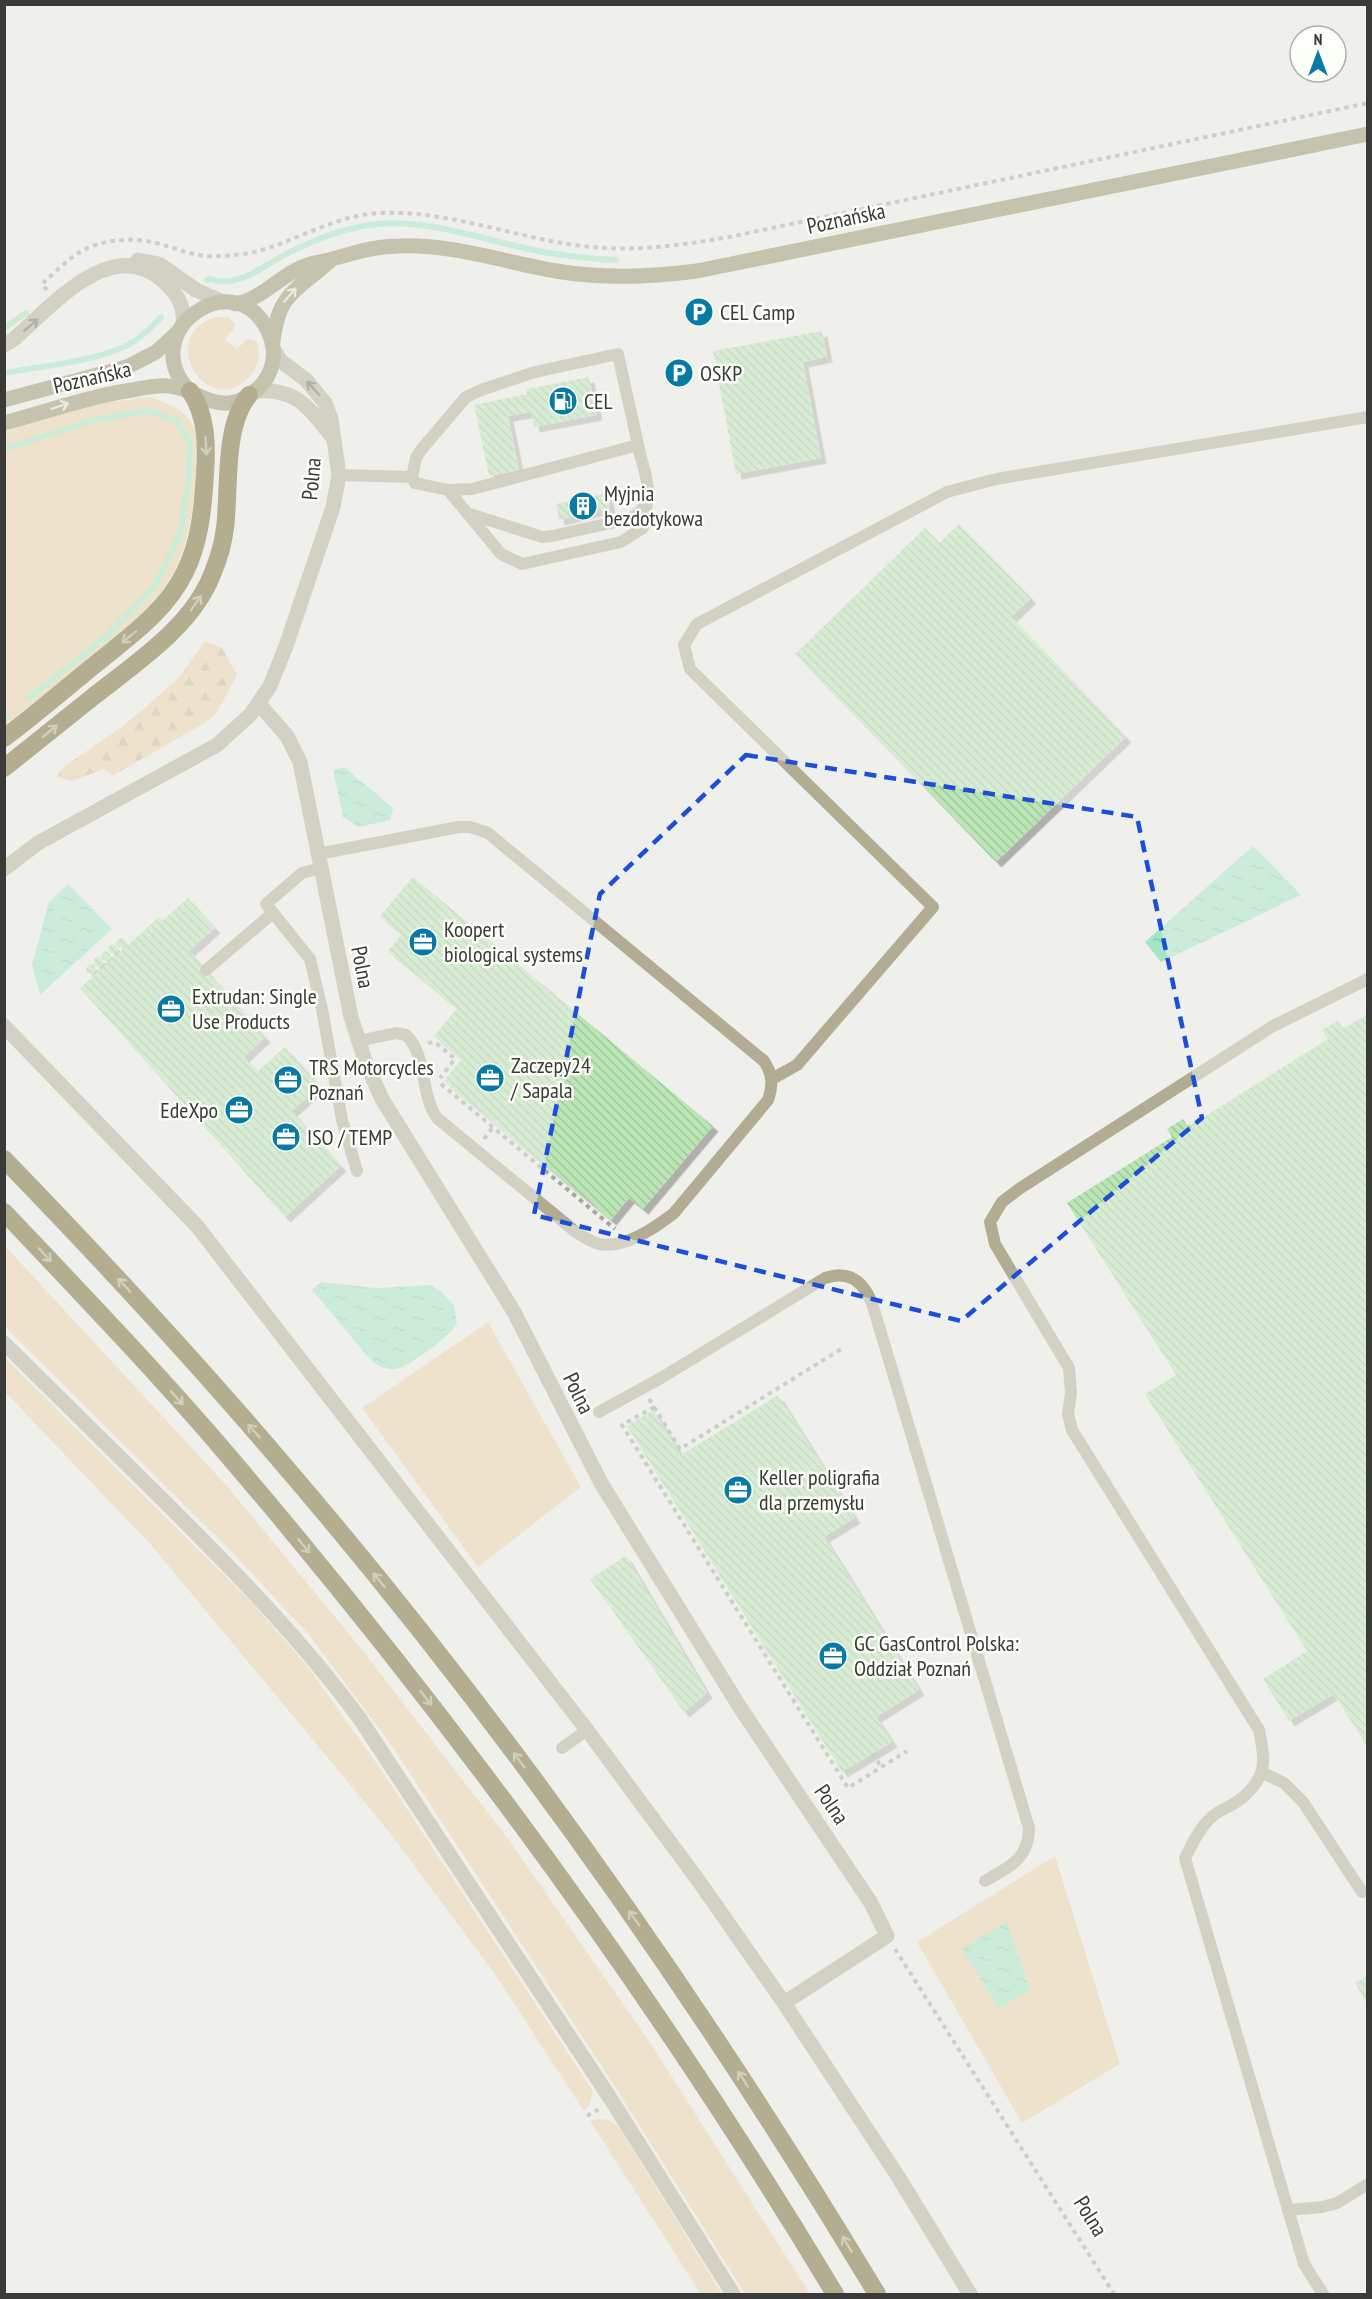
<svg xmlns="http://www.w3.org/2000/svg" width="1372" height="2299" viewBox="0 0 1372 2299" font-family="'PT Sans Narrow',sans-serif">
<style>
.grass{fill:#efd1a8}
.forest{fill:url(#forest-firs)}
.water{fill:url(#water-ripples)}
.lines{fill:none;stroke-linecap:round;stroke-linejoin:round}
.stream{stroke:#a2e6c6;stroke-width:6}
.building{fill:url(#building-back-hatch);filter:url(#shadow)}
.path{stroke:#a6a7a3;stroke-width:4;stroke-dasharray:4.5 4.5;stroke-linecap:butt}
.lane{stroke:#b1ac92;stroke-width:12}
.street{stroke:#b1ac92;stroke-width:15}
.secondary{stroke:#928b64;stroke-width:15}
.highway{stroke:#6a5e22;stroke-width:18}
.oneway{stroke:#e2e1d3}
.oneway2{stroke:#646358}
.oneway3{stroke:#aca682}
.marked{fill:none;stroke:#1d4ed8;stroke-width:4.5;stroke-dasharray:12 8;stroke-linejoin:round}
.labels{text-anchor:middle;stroke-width:5;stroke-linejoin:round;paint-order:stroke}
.street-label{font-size:22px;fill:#3a3b38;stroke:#fcfef8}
.poi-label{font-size:22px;fill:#3a3b38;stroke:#fcfef8;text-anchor:start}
</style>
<defs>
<pattern id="forest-firs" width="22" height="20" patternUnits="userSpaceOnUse" patternTransform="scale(1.5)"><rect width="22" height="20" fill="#efd1a8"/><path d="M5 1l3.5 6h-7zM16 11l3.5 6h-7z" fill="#ceb491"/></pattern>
<pattern id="water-ripples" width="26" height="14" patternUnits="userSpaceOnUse" patternTransform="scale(1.5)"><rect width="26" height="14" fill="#a2e6c6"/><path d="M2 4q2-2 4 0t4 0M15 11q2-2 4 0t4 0" fill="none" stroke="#8cc6ab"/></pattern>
<pattern id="building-back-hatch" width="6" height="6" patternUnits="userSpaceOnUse" patternTransform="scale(1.5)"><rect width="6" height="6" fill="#bae6b5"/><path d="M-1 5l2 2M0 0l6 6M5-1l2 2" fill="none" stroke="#a1c69c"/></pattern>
<filter id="shadow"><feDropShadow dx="5.5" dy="5.5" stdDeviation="0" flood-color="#0004"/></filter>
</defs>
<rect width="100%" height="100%" fill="#eff0eb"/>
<!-- grass -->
<g class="grass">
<path d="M216,317H228L235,324L233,330L225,339L237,349L247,339L257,341C261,354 259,366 250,376C208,423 154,335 216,317Z"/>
<path d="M150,397C194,411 201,427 197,472C194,501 191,529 181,557C156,622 59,682 5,725V431L79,406Z"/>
<path d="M5,1246L227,1486L359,1646L506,1836L651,2044L810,2294H745L619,2093L394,1749L310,1636L229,1549L5,1327Z"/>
<path d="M488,1322L581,1487L478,1567L362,1408Z"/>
<path d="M4,1357L256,1607L307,1666L382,1771L593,2091L590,2104L584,2111L494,1973L390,1833L152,1546L5,1392Z"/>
<path d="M1055,1856L1120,2064L1022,2123L917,1942Z"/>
<path d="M599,2119L609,2120L619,2127L722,2294H701L590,2121Z"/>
</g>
<!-- forest -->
<path class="forest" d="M205,641L222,648L237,675L216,714L203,724L112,776L104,769L72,781L56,777L65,766L123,726L177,680Z"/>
<!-- water -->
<g class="water">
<path d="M344,767L393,808L390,820L358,827L343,817L333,770Z"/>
<path d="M1253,846L1301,895L1161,962L1145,942Z"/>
<path d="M68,884L112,929L40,995L32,965L49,902Z"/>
<path d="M321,1282L376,1288L430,1285L442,1292L454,1306L457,1324C450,1336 409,1367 396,1369C385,1370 378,1366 370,1359L312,1290Z"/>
<path d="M1007,1922L1030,1989L999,2009L962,1949Z"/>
</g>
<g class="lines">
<!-- stream -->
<g class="stream">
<path d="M207,280L210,279C239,289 262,266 286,254C307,244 330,233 354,228C417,212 482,241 543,252C567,256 592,259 616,260"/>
<path d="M4,328L26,313"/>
<path d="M4,373C41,366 102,361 133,342C144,335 152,327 161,317"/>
<path d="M4,449L94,420L148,411L175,420L190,441L189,477L180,535L155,586L108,635L29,698"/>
<path d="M4,717L7,715"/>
</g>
</g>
<!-- building -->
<g class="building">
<path d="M822,331L827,357L803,362L821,458L736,474L713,351Z"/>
<path d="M589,377L597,415L534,427L531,412L508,416L519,470L489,476L474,405L527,394V389Z"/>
<path d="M607,493L610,508L559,520L556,504Z"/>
<path d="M959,524L1031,598L1011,617L1126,737L996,862L795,654L925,528L939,543Z"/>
<path d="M413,877L713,1126L643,1209L629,1198L611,1220L444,1081L462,1059L434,1036L457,1008L388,951L402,934L380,916Z"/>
<path d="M188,898L215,928L189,951L265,1037L244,1057L257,1072L285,1047L320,1086L292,1111L341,1166L285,1217L80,988L159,917L162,921Z"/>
<circle cx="121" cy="943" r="4.5"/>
<circle cx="113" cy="949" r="4.5"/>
<circle cx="106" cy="956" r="4.5"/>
<circle cx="98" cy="962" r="4.5"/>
<circle cx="91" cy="969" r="4.5"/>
<path d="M1368,1014V1748L1334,1694L1289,1721L1263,1679L1307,1651L1145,1394L1176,1375L1067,1203L1172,1137L1167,1129L1183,1119L1188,1127L1328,1039L1322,1030L1338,1021L1343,1029Z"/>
<path d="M778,1395L855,1518L824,1537L919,1690L876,1717L892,1742L842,1772L627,1426L653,1410L681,1455Z"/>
<path d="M626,1556L707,1693L684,1712L590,1579Z"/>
<path d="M1368,1976V2005L1355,1983Z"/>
</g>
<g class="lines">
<!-- path -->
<g class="path">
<path d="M47,290L42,284C54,273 67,260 80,252C101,239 133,237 156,243C180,249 195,258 222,256C235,255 250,254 262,250C301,238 338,215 379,213C446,210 510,236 575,245C629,253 676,246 729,237L1368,103"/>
<path d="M428,1043L435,1042L455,1059L440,1078"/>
<path d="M441,1084L615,1229"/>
<path d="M484,1139L493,1127"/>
<path d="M575,1394L590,1399"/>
<path d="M649,1399L654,1407L622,1425L848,1788L907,1751"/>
<path d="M654,1407L680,1449L841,1349L840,1347"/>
<path d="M873,1753L881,1767"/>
<path d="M895,1949L1114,2294"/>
<path d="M587,2116L599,2109"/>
</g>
<!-- lane -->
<g class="lane">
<path d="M339,475L412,477"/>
<path d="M448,490L467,513L542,537L552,536L629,519C638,515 648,505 648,495C649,482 643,466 640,454C633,420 625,387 618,354L535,372L481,390L466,397L421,450L416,458L412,477L415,483L448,490L472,489L638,445"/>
<path d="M468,514L501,554L522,564L621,542L643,528L647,503"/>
<path d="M318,854L459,827H470L488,833L764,1061C773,1075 773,1085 768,1100L674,1213C655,1228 624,1249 599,1244C591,1242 584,1237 577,1233L437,1118C420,1094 427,1054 406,1035L396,1033L358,1041"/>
<path d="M321,868L302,873L266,904L310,959L322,1009L342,1120L357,1171"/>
<path d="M206,970L273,913"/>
<path d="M772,1079L797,1065L933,907L690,669L684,645L697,624L947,492L996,479L1368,417"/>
<path d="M599,1412L661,1378L825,1278C849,1270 863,1281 872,1303L1029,1828C1029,1859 1009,1867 985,1881"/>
<path d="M562,1748L587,1730"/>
<path d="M1263,1773L1284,1783L1303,1802L1362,1892"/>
<path d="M1288,2210L1322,2207L1337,2203L1368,2184"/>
<path d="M1323,2294L1304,2264L1185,1858C1192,1844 1201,1825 1214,1815C1222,1809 1234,1805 1242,1798C1268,1776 1265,1761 1259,1730L1072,1430L1068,1414L1071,1393L1069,1368L995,1244L990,1222L1002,1202L1019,1189L1273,1026L1368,979"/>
</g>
<!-- street -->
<g class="street">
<path d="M138,260L159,264L196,290L223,302"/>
<path d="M4,345L14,339C51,307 111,235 162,280C176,292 185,305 183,324"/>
<path d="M256,391C299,388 309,409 334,439"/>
<path d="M259,704L287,736L300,762L351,1017L366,1063L382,1099L514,1312L601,1483L741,1709L871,1903L887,1936L784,2003"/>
<path d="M4,869L38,843L217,745L251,714L270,686L286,646L333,507L339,475L331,419L325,403L306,380L281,361L274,350"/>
<path d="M4,1026L197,1226L587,1730L698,1880L784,2003L899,2178L970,2294"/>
<path d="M4,1343C58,1397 112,1450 166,1503C235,1572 302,1640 360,1719L612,2101L733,2294"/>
</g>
<!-- secondary -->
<g class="secondary">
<path d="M235,304C259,300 276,280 298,269C309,262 320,263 332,259C355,253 375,246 399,246C453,244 504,262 556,271C603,279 651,277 697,271L1368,134"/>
<path d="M273,342C278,292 297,291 331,260"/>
<path d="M4,400L127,367L156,352L178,332"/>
<path d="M4,423C49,411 87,397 132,390C144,388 156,385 168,386C191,387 206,405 229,403C246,401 264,387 270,371C276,357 274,344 268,331C234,260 133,334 190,391"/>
</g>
<!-- highway -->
<g class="highway">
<path d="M4,738C36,714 66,688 97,663C130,636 166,611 185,572C200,542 203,507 205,474C207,446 207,415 190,391"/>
<path d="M4,768C34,744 64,720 94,696C136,663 194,625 213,572C219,558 223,543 225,528C230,489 223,426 249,395"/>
<path d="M4,1159C98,1256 190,1355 277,1457C502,1718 700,2000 877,2294"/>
<path d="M4,1212C77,1289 150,1365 219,1445C447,1711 655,1994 835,2294"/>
</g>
</g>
<!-- one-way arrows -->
<defs><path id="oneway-shaft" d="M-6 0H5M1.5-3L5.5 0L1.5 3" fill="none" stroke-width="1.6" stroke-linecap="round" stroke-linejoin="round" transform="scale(1.5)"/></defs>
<g class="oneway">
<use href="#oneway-shaft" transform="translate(290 295) rotate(-49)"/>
<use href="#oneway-shaft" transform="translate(60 406) rotate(-18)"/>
</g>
<g class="oneway2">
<use href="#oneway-shaft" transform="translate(31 325) rotate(-41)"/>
<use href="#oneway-shaft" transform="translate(313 388) rotate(-132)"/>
</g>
<g class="oneway3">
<use href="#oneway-shaft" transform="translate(206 446) rotate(87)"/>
<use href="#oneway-shaft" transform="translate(196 603) rotate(-55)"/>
<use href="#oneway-shaft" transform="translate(129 637) rotate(141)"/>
<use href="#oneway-shaft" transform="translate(50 731) rotate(-39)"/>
<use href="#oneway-shaft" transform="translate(45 1255) rotate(47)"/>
<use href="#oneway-shaft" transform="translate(124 1285) rotate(-133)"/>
<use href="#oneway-shaft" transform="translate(177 1398) rotate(48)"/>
<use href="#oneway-shaft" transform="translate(254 1431) rotate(-132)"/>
<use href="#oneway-shaft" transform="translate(304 1546) rotate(50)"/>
<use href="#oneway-shaft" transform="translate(379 1580) rotate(-129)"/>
<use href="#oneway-shaft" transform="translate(426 1698) rotate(52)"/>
<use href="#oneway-shaft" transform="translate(519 1760) rotate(-127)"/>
<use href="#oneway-shaft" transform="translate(634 1918) rotate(-125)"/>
<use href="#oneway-shaft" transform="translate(743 2079) rotate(-123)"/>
<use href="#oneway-shaft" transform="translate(847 2244) rotate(-121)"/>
</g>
<!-- marked area -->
<path d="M0 0H1372V2299H0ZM746,755L1137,817L1202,1118L961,1321L534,1215L600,894Z" fill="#eff0eb" fill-opacity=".55" fill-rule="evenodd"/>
<path class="marked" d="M746,755L1137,817L1202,1118L961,1321L534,1215L600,894Z"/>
<!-- icons -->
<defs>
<g id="parking-disc" transform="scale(1.5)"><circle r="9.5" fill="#087ba4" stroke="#fcfef8"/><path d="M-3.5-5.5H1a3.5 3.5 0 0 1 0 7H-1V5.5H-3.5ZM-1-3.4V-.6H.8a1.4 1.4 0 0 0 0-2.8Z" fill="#fff"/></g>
<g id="fuel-disc" transform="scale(1.5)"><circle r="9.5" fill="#087ba4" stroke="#fcfef8"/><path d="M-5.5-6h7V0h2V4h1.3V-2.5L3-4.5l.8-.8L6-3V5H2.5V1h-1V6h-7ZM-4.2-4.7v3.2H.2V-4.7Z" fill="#fff"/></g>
<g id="building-disc" transform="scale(1.5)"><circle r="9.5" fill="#087ba4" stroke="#fcfef8"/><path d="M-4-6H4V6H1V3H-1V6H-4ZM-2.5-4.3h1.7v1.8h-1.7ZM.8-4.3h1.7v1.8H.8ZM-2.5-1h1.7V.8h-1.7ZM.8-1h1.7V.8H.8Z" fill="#fff"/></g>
<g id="office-disc" transform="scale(1.5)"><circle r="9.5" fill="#087ba4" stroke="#fcfef8"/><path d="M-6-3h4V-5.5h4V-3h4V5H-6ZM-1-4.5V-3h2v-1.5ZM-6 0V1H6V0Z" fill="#fff"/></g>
</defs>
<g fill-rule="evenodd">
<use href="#parking-disc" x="699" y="312"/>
<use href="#parking-disc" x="679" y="373"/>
<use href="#fuel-disc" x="563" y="401"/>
<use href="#building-disc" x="583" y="506"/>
<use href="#office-disc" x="423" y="942"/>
<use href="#office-disc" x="171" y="1009"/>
<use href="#office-disc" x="490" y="1078"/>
<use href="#office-disc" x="288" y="1080"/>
<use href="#office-disc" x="239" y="1110"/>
<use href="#office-disc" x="286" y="1137"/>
<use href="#office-disc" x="738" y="1490"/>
<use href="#office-disc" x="833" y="1656"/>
</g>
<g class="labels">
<!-- street labels -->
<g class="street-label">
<text transform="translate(846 218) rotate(-12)" y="8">Poznańska</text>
<text transform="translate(92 377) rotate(-13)" y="8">Poznańska</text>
<text transform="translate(311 479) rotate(-85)" y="8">Polna</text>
<text transform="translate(363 967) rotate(79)" y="8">Polna</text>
<text transform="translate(579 1393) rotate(64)" y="8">Polna</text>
<text transform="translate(832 1804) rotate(56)" y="8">Polna</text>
<text transform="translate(1091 2216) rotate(58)" y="8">Polna</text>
</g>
<!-- poi labels -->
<g class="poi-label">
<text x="720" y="320">CEL Camp</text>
<text x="700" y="381">OSKP</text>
<text x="584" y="409">CEL</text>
<text x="604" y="501">Myjnia<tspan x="604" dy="25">bezdotykowa</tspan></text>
<text x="444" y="937">Koopert<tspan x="444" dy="25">biological systems</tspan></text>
<text x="192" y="1004">Extrudan: Single<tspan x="192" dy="25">Use Products</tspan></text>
<text x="511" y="1073">Zaczepy24<tspan x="511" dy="25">/ Sapala</tspan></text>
<text x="309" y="1075">TRS Motorcycles<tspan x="309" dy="25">Poznań</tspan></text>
<text x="218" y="1118" text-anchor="end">EdeXpo</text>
<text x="307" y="1145">ISO / TEMP</text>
<text x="759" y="1485">Keller poligrafia<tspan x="759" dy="25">dla przemysłu</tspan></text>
<text x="854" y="1651">GC GasControl Polska:<tspan x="854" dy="25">Oddział Poznań</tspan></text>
</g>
</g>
<!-- border -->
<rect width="1372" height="2299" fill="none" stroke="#3a3b38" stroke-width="12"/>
<!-- north arrow -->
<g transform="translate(1318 54)"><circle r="28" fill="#fcfef8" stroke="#aeb0ab" stroke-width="1.5"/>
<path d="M0-4.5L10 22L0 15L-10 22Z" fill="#087ba4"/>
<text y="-9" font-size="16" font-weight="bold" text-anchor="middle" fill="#3a3b38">N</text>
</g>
</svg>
